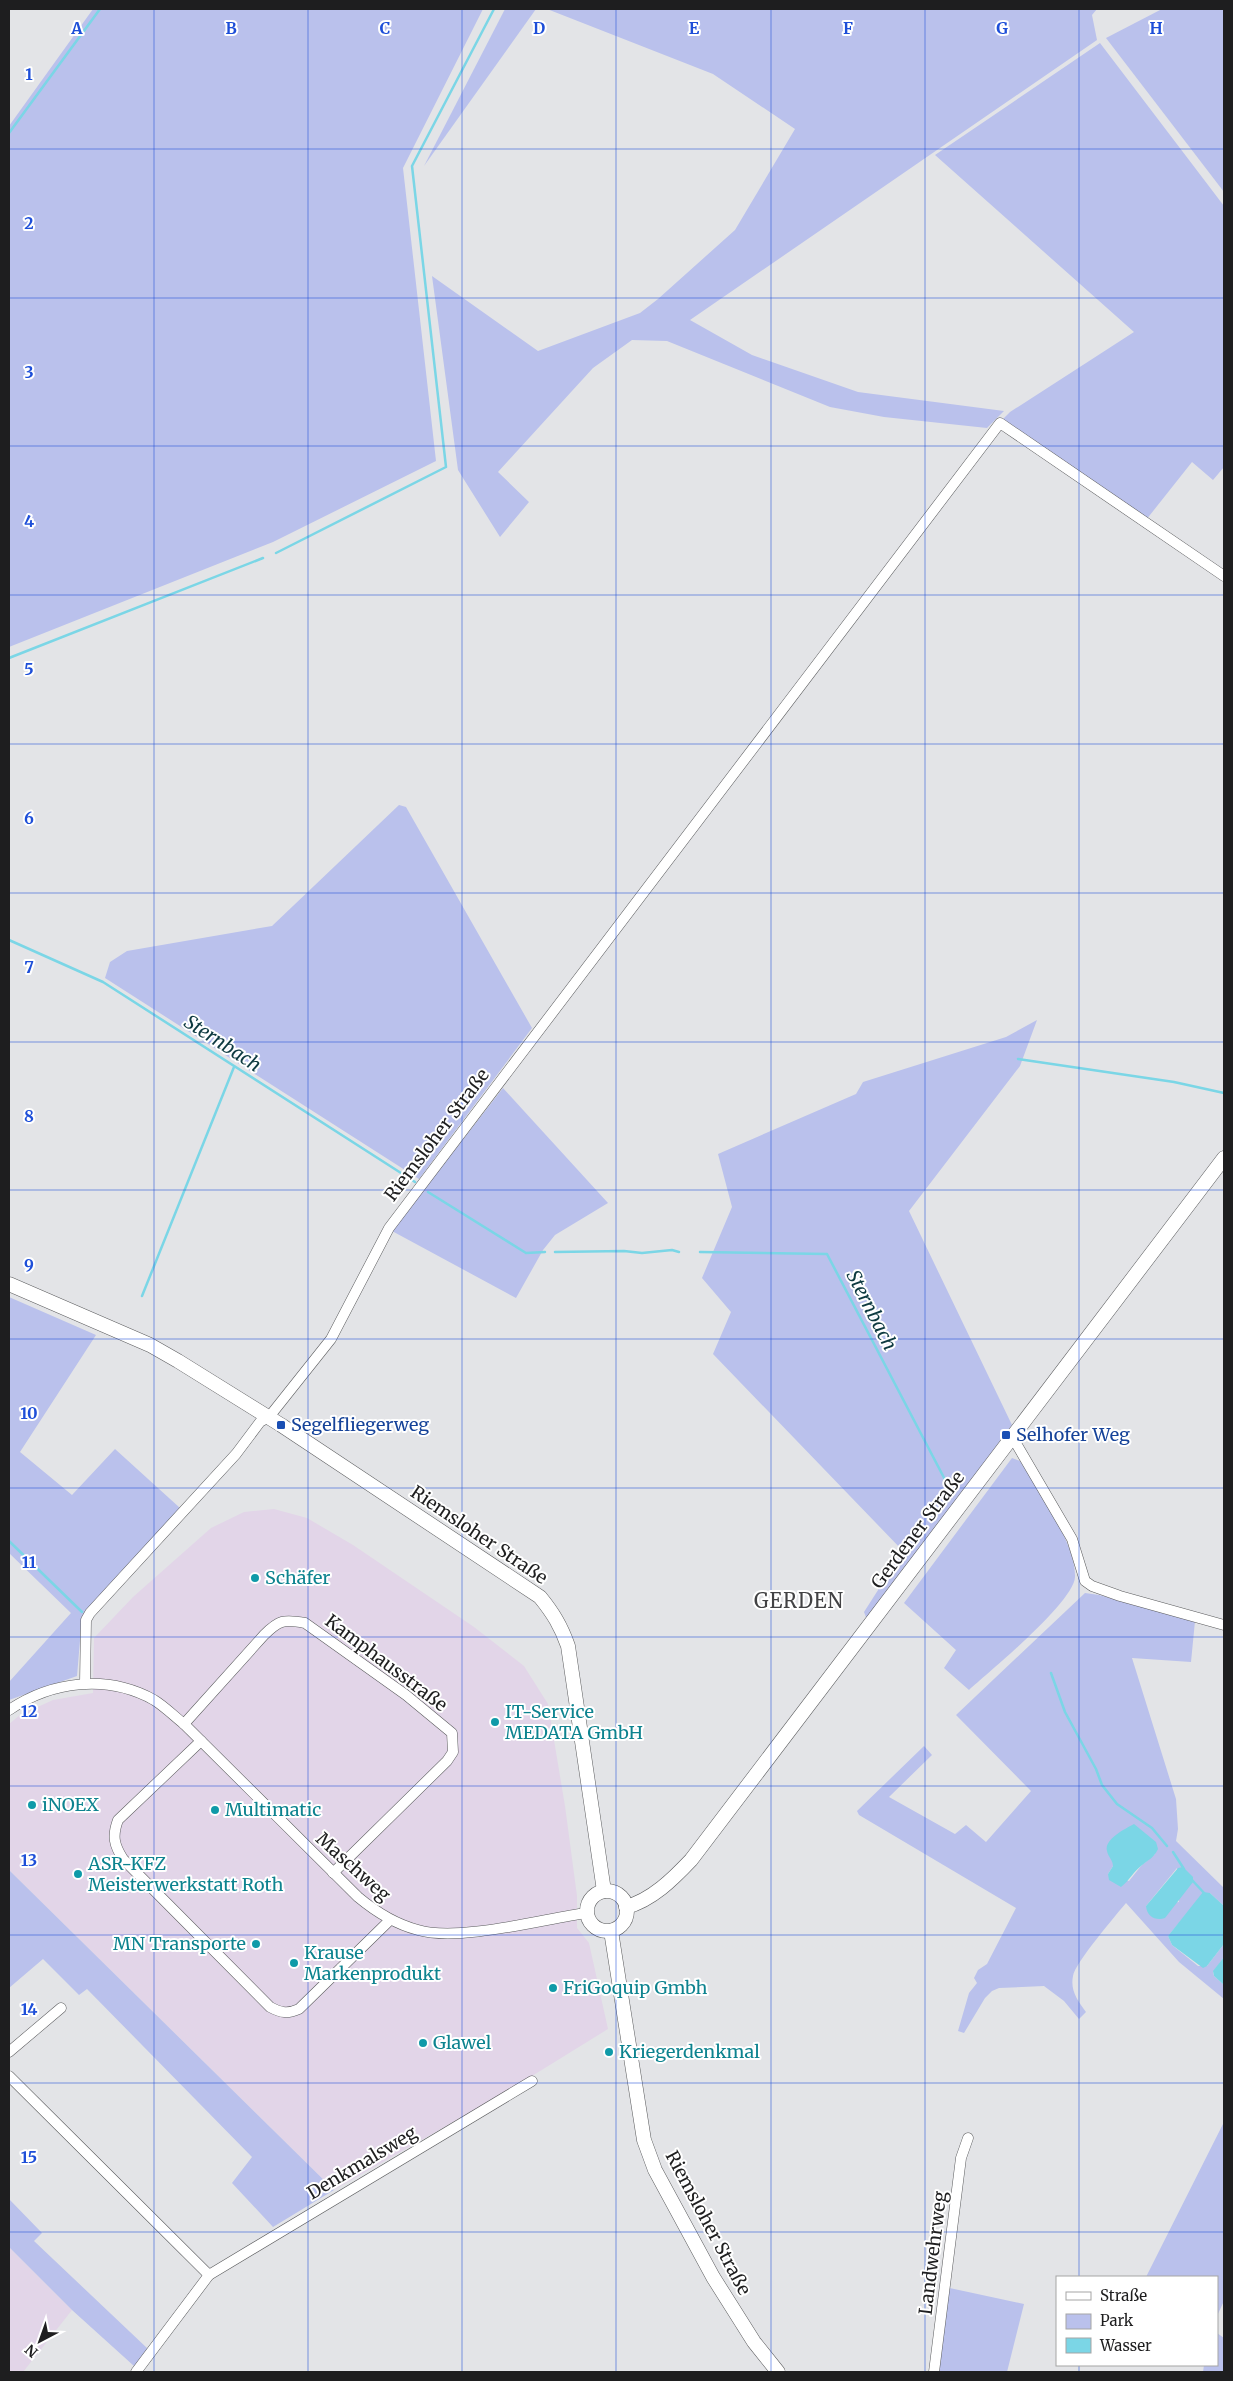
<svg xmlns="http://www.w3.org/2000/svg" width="1233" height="2381" viewBox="0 0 1233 2381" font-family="Merriweather,serif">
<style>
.industrial{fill:#e2d5e8}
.green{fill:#bac1ec;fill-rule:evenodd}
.water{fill:#7bd6e6}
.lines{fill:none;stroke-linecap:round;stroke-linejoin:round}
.stream{stroke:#7bd6e6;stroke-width:2.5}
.street-casing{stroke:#5b5c5e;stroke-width:11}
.secondary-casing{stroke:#5b5c5e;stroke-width:15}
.street{stroke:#fff;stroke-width:10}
.secondary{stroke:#fff;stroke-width:14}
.grid{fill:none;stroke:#1d4ed8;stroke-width:1;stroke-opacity:0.55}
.transit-dot{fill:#1a4fb4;stroke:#fff;stroke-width:2}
.culture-dot{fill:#0f9aa8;stroke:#fff;stroke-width:2}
.labels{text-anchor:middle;stroke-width:4;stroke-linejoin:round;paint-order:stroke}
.street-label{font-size:18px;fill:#1e1e1f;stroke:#fff}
.transit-label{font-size:18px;fill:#164399;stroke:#fff;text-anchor:start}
.culture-label{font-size:18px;fill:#0d838f;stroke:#fff;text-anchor:start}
.water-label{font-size:19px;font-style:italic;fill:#0e3a41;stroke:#fff}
.quarter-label{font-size:20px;letter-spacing:1px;fill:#424244;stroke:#fff}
.grid-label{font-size:16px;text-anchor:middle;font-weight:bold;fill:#1d4ed8;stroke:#fff;stroke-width:4;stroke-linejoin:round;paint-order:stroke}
</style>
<rect width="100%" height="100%" fill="#e3e4e7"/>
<!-- industrial -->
<g class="industrial">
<path d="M274,1509L307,1518L353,1545L474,1627L524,1666L548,1704L565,1806L577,1896V1928L589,1943L608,2029L511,2089L334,2190L9,1870V1724L20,1715L53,1700L93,1693L94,1638L133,1597L211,1528L244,1512Z"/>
<path d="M9,2247L72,2310L23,2372H9Z"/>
</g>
<!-- green -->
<g class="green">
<path d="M93,9H483L403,168L436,461L273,542L9,647V126Z"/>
<path d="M505,9H536L424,166Z"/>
<path d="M547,9H1097L1092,15L1097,40L690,320L752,355L858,392L1004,411L987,428L884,417L830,407L667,341L632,340L593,368L498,472L529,502L500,537L458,470L432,276L538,351L640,313L658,299L735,230L795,129L713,74Z"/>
<path d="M1162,9H1224V192L1106,38Z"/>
<path d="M1100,43L1224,206V467L1213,480L1192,462L1146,520L1003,419L1010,412L1134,332L935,155Z"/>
<path d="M399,805L406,807L532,1028L419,1179L105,978L110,962L127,951L272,926Z"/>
<path d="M1037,1020L1020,1066L909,1211L1012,1425L867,1620L864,1612L903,1551L713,1354L731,1312L702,1278L732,1207L718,1154L856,1094L863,1082L1006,1037Z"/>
<path d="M503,1088L608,1203L555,1235L543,1250L516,1298L392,1231Z"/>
<path d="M9,1297L96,1335L20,1452L72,1495L115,1449L180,1508L82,1617L77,1676L9,1700V1682L71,1613L9,1553Z"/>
<path d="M1012,1458L1020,1461C1038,1491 1076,1543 1075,1577C1074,1602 990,1671 969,1690L944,1668L956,1650L904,1603Z"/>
<path d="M1085,1593L1099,1595L1195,1621L1191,1662L1132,1658L1176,1799L1178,1829L1176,1841L1224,1888V1906L1210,1893L1187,1913L1168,1936L1172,1945L1198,1966H1207L1224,1944V1957L1213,1972L1214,1976L1224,1985V1999L1179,1962L1126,1903C1116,1915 1075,1963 1073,1976C1070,1991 1078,2001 1086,2012L1079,2019L1064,2001L1044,1986L999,1988L992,1991L985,1998L964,2033L958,2031L969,1993L977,1983L974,1978L978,1970L987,1964L1016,1908L859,1815L857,1811L924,1746L932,1755L889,1797L955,1834L966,1825L986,1842L1031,1791L956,1715ZM1155,1854L1141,1866L1129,1881L1108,1874L1113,1866V1861ZM1177,1868L1179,1902L1146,1906Z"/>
<path d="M9,1870L334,2190L273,2227L232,2183L252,2157L87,1989L79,1995L43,1959L9,1988Z"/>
<path d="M1224,2122V2301L1217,2316V2277H1146Z"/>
<path d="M9,2199L42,2233L34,2241L148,2349L134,2366L72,2310L9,2247Z"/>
<path d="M945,2287L1024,2304L1007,2372H934Z"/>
<path d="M1217,2333L1224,2338V2372H1203L1204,2365H1217Z"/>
</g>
<!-- water -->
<g class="water">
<path d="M1134,1824L1156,1842L1158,1849C1154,1858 1148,1860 1141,1866C1133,1872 1129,1881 1121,1887L1109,1880L1108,1874L1113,1866C1113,1860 1108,1857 1107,1851C1104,1839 1125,1829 1134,1824Z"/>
<path d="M1183,1867L1193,1877V1882L1165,1918C1156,1921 1147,1917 1146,1906L1178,1868Z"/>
<path d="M1203,1892L1210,1893L1224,1906V1944L1207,1966L1203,1968L1172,1945L1168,1936Z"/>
<path d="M1224,1957V1985L1214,1976L1213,1971Z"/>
</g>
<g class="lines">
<!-- stream -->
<g class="stream">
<path d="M9,133L100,9"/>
<path d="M276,553L446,467L412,166L494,9"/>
<path d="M9,658L263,558"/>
<path d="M9,940L103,982L415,1182"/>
<path d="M1018,1059L1174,1082L1224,1093"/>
<path d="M428,1192L526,1253L545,1252"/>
<path d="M555,1252L624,1251L642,1253L672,1250L679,1252"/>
<path d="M700,1252L827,1254L952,1493"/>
<path d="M142,1296L234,1067"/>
<path d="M9,1541L82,1612"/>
<path d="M1051,1673L1065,1712L1096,1769L1102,1785L1117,1804L1152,1828L1167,1846"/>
<path d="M1173,1852L1184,1869"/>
<path d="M1192,1880L1205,1894"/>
</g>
<!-- street casing -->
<g class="street-casing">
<g id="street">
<path d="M1010,1438L1017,1445L1072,1539L1085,1581L1092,1586L1120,1596L1224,1625"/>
<path d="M85,1683L86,1620L90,1613L236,1454L260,1422L269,1417L331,1339L389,1228L1000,423L1224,576"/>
<path d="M9,1710C52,1681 107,1674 154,1700C164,1706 174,1716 184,1724L358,1897C376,1912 395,1924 418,1930C459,1942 543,1919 586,1913"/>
<path d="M184,1724L264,1635C279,1620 284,1619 305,1623L406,1695L452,1733L453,1752L447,1761L333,1873"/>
<path d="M201,1741L118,1820C112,1836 114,1845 123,1859L270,2007C281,2013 288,2014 299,2009L390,1920"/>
<path d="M9,2052L61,2008"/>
<path d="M9,2076L209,2275"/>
<path d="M136,2372L209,2275L532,2081"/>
<path d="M934,2372L961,2158L968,2138"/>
</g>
</g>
<!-- secondary casing -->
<g class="secondary-casing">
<g id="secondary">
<path d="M9,1284L150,1345L178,1361L281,1425L540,1597C553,1613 561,1626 568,1646L604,1891"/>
<circle cx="607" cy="1911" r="20"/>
<path d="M626,1907C652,1900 673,1879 691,1860L1224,1158"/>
<path d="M611,1931L644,2140L655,2170L713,2277L754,2342L778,2372"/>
</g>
</g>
<!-- street -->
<use href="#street" class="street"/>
<!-- secondary -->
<use href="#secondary" class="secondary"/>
</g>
<!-- grid -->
<path class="grid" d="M154,9V2372M308,9V2372M462,9V2372M616,9V2372M771,9V2372M925,9V2372M1079,9V2277M9,149H1224M9,298H1224M9,446H1224M9,595H1224M9,744H1224M9,893H1224M9,1042H1224M9,1190H1224M9,1339H1224M9,1488H1224M9,1637H1224M9,1786H1224M9,1935H1224M9,2083H1224M9,2232H1224M1079,2365V2372"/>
<!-- markers -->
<g class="transit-dot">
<rect x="276" y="1420" width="10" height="10" rx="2.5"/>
<rect x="1001" y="1430" width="10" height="10" rx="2.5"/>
</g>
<g class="culture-dot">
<circle cx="255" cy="1578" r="5"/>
<circle cx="495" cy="1722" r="5"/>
<circle cx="32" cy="1805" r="5"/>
<circle cx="215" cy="1810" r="5"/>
<circle cx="78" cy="1874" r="5"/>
<circle cx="256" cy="1944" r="5"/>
<circle cx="294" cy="1963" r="5"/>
<circle cx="553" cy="1988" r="5"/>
<circle cx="423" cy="2043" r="5"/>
<circle cx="609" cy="2052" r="5"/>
</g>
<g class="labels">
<!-- street labels -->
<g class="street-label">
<text transform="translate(437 1135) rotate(-53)" y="6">Riemsloher Straße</text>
<text transform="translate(918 1530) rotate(-53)" y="6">Gerdener Straße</text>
<text transform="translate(479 1535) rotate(34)" y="6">Riemsloher Straße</text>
<text transform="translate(386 1663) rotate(37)" y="6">Kamphausstraße</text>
<text transform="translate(353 1867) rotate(42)" y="6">Maschweg</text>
<text transform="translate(362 2163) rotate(-31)" y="6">Denkmalsweg</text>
<text transform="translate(708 2223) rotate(62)" y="6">Riemsloher Straße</text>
<text transform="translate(933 2253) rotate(-83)" y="6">Landwehrweg</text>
</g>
<!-- transit labels -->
<g class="transit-label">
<text x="291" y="1431">Segelfliegerweg</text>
<text x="1016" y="1441">Selhofer Weg</text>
</g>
<!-- culture labels -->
<g class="culture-label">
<text x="265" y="1584">Schäfer</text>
<text x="505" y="1718">IT-Service<tspan x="505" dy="21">MEDATA GmbH</tspan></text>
<text x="42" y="1811">iNOEX</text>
<text x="225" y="1816">Multimatic</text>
<text x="88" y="1870">ASR-KFZ<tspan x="88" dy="21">Meisterwerkstatt Roth</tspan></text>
<text x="246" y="1950" text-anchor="end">MN Transporte</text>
<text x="304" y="1959">Krause<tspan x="304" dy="21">Markenprodukt</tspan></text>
<text x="563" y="1994">FriGoquip Gmbh</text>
<text x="433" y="2049">Glawel</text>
<text x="619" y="2058">Kriegerdenkmal</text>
</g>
<!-- water labels -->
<g class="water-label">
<text transform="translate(223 1043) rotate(33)" y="7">Sternbach</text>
<text transform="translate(872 1310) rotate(63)" y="7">Sternbach</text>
</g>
<!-- quarter labels -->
<g class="quarter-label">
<text x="799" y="1608">GERDEN</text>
</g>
</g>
<g class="grid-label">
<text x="77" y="34">A</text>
<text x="231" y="34">B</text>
<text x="385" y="34">C</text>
<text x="539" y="34">D</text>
<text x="694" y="34">E</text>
<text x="848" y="34">F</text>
<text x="1002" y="34">G</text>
<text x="1156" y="34">H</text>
<text x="29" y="80">1</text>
<text x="29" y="229">2</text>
<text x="29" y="378">3</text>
<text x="29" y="527">4</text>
<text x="29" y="675">5</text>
<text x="29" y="824">6</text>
<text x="29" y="973">7</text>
<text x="29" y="1122">8</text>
<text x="29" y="1271">9</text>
<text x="29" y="1419">10</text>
<text x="29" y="1568">11</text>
<text x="29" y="1717">12</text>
<text x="29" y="1866">13</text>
<text x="29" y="2015">14</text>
<text x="29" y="2163">15</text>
</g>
<!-- border -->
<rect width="1233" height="2381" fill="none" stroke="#1e1e1f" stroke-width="20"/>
<!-- legend -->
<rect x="1056" y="2276" width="162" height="90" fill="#ffffff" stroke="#a5a5a5"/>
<rect x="1066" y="2292" width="25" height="8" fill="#ffffff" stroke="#a5a5a5"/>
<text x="1100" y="2301" font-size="15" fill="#1e1e1f">Straße</text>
<rect x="1066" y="2314" width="25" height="15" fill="#bac1ec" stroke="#a5a5a5"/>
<text x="1100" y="2326" font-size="15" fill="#1e1e1f">Park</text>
<rect x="1066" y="2338" width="25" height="15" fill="#7bd6e6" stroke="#a5a5a5"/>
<text x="1100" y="2351" font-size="15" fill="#1e1e1f">Wasser</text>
<!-- north arrow -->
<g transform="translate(40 2341) rotate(221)" stroke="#ffffff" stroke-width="4" paint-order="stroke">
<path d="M0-4L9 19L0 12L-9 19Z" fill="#1e1e1f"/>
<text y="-8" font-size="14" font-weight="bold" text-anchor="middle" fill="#1e1e1f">N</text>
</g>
</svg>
